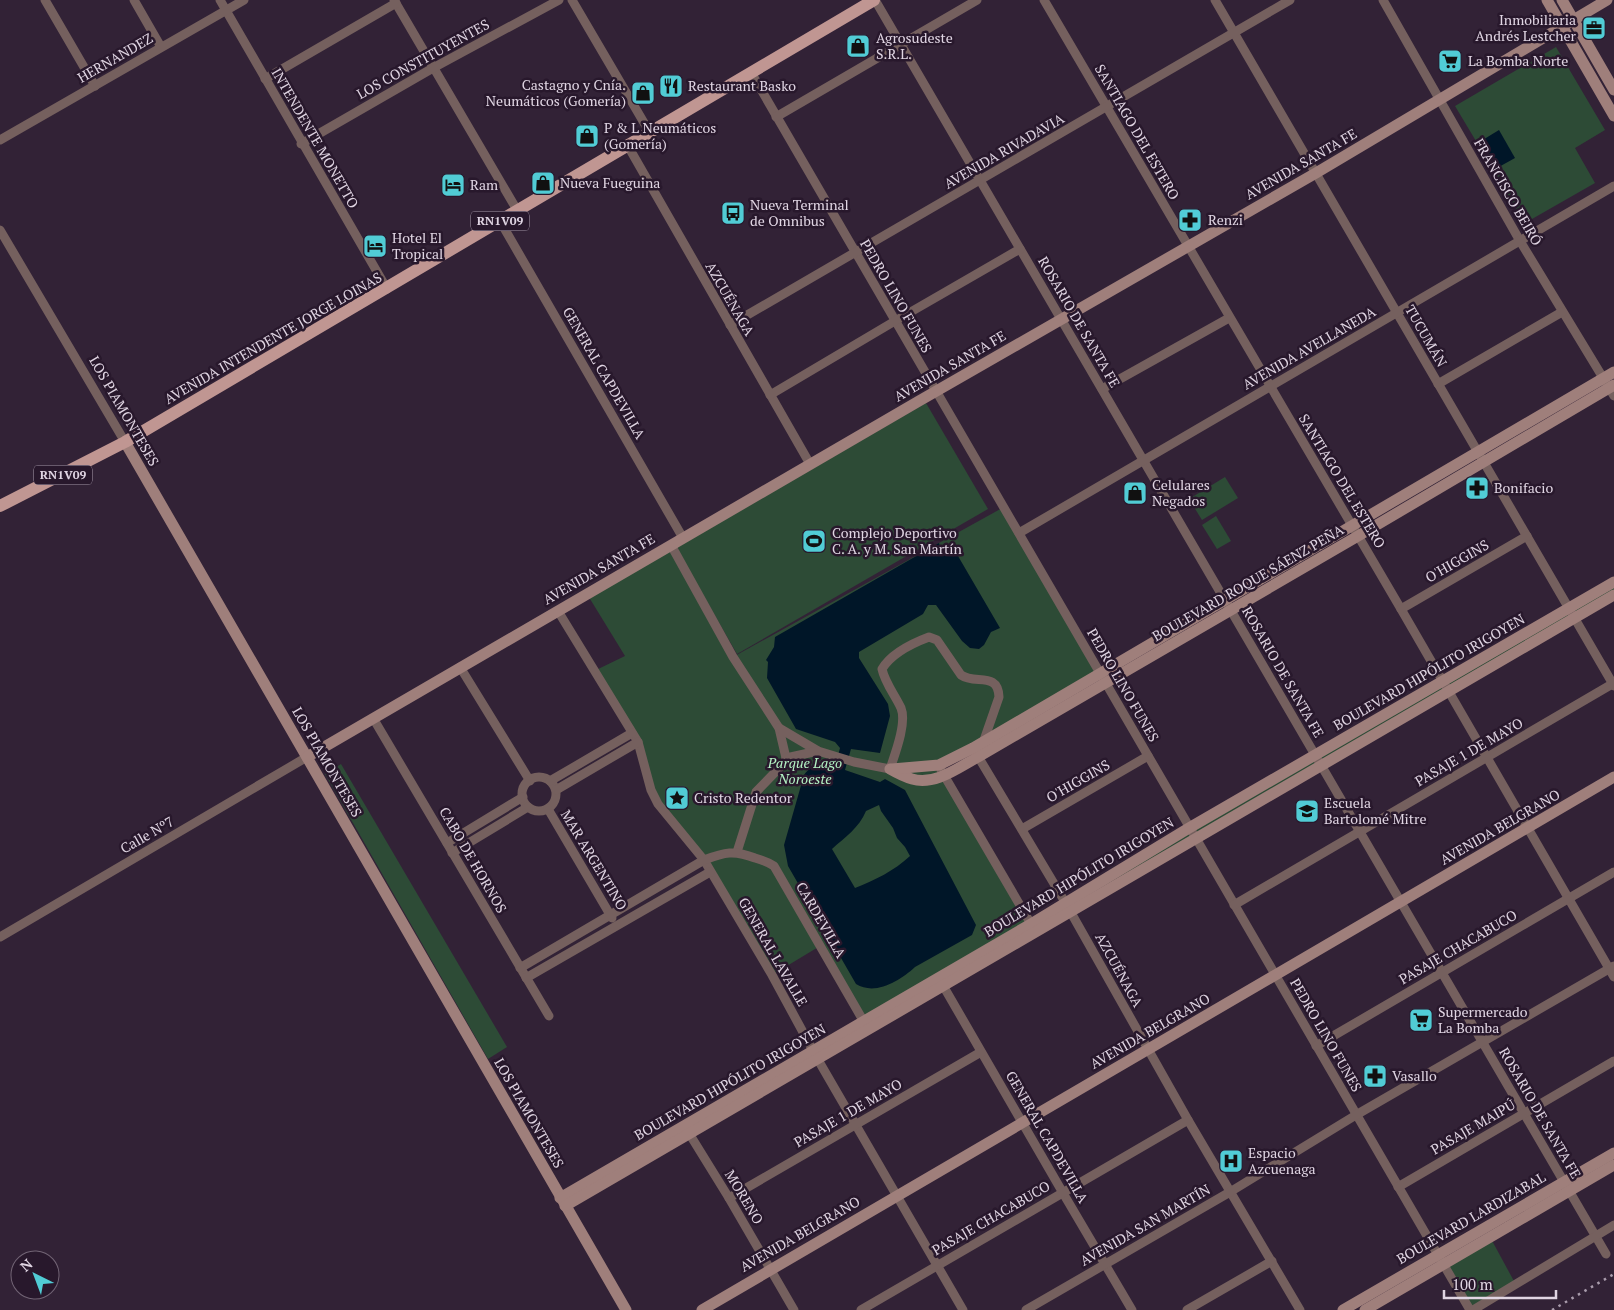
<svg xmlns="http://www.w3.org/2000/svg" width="1614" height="1310" viewBox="0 0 1614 1310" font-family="'PT Serif',serif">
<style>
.green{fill:#2d4b36}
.water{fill:#001628;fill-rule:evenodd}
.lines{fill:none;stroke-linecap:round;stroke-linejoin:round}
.street{stroke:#75605e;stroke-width:9}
.secondary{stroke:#9f7f7b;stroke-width:11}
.primary{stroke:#c09692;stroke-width:12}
.rail{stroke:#a99cac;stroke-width:2.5;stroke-dasharray:2.5 5;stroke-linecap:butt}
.labels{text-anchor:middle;stroke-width:5;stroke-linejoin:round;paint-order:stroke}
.shield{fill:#28182c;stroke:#a99cac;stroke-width:1}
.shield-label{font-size:12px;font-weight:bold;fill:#e0d5e3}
.poi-label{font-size:14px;fill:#e0d5e3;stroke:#28182c;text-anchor:start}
.street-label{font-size:14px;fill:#e0d5e3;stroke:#28182c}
.park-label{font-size:14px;font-style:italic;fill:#b4f3c4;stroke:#28182c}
</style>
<rect width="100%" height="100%" fill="#322236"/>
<!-- green -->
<g class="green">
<path d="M1556,47L1605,130L1575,148L1595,183L1525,223L1455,106Z"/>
<path d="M926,403L988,509L737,654L676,548Z"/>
<path d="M1225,477L1238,498L1202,520L1189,499Z"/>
<path d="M1004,507L1100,673L939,765L1030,922L1614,582V595L814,1051L863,1021L820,946L772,975L710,872L658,804L640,752L594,671L625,656L587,594L671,545L733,657Z"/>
<path d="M1216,516L1231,541L1217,549L1202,525Z"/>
<path d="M341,764L507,1047L488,1059L325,774Z"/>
<path d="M1490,1237L1515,1283L1473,1310L1443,1264Z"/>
</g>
<!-- water -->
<g class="water">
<path d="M1499,130L1515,158L1497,168L1481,141Z"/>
<path d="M939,543L941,549L946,548L958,556L1000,628L991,632L984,645L979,649L970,648L962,641L936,605H928L923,614L859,652V658L888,704L890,716L880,753L851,749L845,770L880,782L885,779L905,790L976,925L972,935L915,967C900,981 875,996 856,984L788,866L784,845L804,775C812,763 823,766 835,767L840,748L835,742L796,729L767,678L768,662L766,660L774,647L775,637ZM879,805L881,811L893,828L897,838L905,847L910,856C894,871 875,880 855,888L832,849C845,837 859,828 866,811Z"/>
</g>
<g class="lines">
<!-- street -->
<g class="street">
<path d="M45,0L95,86"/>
<path d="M134,0L161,47"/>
<path d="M220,0L387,289"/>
<path d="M394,0L517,210"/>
<path d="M572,0L650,133"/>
<path d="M875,0L1606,1254"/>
<path d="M1044,0L1401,609L1614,977"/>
<path d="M1215,0L1614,686"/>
<path d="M1383,0L1520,241L1614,396"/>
<path d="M752,74L1470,1310"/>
<path d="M265,79L396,3"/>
<path d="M776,117L977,0"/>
<path d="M0,140L244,0"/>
<path d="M301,144L433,68L559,0"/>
<path d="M628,146L810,464"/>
<path d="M500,221L683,538"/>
<path d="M0,230L125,442"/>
<path d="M730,325L1290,0"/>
<path d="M1438,384L1562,312"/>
<path d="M1102,389L1229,318"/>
<path d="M770,395L895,321L1020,249"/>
<path d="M1019,533L1614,186"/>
<path d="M671,545L733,657L779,728L786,758L785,762L756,792L737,852"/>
<path d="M1401,609L1527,536"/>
<path d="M558,611L638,742L651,790L658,804L704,860L772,975L817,1058L963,1310"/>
<path d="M460,667L530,781"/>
<path d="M373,718L549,1016"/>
<path d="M779,728L818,751L854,762L890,769C895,754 907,723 901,708C895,695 885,683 882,669C891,654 913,643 929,637L937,640L961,675C975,685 998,671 999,697L983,743"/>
<path d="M976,753L1065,902L1188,1120L1300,1310"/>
<path d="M786,758L818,751"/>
<path d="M941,770L1031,924"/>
<circle cx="539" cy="794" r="17"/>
<path d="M550,781L632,733"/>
<path d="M556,790L638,742"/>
<path d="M548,809L612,918"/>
<path d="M1022,829L1148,756"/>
<path d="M447,843L523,797"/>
<path d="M452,853L528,807"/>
<path d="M1234,905L1614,683"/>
<path d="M0,937L307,757"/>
<path d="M520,968L704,860C725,852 734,850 755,858C762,860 768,862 774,866L864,1022"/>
<path d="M526,978L710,872"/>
<path d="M941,982L1063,1193L1132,1310"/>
<path d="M1316,1046L1614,872"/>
<path d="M687,1130L729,1198L794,1310"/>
<path d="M1398,1187L1614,1061"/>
<path d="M729,1198L981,1052"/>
<path d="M861,1310L1188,1120"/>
<path d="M1026,1310L1230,1192L1356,1115L1614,966"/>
<path d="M1187,1310L1272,1261"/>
<path d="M1473,1310L1614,1225"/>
</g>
<!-- secondary -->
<g class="secondary">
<path d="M1547,0L1614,116"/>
<path d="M1562,0L1614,90"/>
<path d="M125,442L626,1310"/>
<path d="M307,757L919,401L1316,173L1607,0"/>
<path d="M890,769C897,773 905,777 912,779C935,786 959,767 978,757L1358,536L1614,385"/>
<path d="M892,769L939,765L973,748L1614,372"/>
<path d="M560,1198L1031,924L1189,828L1614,582"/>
<path d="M565,1206L1614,595"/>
<path d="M702,1310L1614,777"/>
<path d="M1343,1310L1614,1153"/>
<path d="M1365,1310L1614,1165"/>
</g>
<!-- primary -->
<path class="primary" d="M0,506L125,442L874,0"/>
<!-- rail -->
<path class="rail" d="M1552,1310L1614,1274"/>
</g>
<!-- icons -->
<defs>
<g id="office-square" transform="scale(1.25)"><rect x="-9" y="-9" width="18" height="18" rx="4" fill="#51ccd5" stroke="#28182c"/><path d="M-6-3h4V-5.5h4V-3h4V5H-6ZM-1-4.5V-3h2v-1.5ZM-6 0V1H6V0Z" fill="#111"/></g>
<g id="shop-square" transform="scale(1.25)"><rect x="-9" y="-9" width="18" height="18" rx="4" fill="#51ccd5" stroke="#28182c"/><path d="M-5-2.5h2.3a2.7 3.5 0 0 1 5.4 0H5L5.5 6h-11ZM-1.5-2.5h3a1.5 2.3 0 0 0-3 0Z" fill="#111"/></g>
<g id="supermarket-square" transform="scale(1.25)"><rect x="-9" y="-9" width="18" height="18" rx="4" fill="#51ccd5" stroke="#28182c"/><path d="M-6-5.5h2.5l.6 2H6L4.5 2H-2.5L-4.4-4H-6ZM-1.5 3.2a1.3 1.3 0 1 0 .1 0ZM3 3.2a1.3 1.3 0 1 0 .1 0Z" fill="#111"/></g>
<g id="restaurant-square" transform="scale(1.25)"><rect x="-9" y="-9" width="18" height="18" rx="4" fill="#51ccd5" stroke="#28182c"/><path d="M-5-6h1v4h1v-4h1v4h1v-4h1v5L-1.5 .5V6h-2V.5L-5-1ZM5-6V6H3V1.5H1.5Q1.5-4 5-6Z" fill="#111"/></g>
<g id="hotel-square" transform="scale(1.25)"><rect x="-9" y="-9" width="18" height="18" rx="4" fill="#51ccd5" stroke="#28182c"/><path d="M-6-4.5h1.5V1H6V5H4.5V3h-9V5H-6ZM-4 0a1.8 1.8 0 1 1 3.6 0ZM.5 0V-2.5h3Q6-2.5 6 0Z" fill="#111"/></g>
<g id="bus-square" transform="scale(1.25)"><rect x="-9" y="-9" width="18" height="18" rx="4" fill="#51ccd5" stroke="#28182c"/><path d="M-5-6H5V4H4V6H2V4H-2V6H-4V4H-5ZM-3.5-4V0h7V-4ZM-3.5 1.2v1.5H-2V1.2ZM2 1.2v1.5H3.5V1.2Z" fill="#111"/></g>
<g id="pharmacy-square" transform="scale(1.25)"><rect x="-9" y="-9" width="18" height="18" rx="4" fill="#51ccd5" stroke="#28182c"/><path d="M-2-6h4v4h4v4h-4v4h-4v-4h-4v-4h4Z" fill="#111"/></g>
<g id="stadium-square" transform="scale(1.25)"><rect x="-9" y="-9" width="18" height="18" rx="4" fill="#51ccd5" stroke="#28182c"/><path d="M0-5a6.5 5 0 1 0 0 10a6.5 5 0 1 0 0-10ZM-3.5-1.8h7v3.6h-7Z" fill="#111"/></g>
<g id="sight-square" transform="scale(1.25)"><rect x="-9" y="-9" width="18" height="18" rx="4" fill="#51ccd5" stroke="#28182c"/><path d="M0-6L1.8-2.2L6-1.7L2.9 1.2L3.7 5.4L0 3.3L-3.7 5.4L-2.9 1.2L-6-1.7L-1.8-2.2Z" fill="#111"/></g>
<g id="school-square" transform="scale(1.25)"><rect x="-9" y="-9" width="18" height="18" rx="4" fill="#51ccd5" stroke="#28182c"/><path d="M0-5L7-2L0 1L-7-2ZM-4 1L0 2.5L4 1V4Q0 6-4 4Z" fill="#111"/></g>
<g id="hospital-square" transform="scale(1.25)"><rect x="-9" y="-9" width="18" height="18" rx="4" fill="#51ccd5" stroke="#28182c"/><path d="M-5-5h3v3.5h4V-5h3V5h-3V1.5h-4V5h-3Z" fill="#111"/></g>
</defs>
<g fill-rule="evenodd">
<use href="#office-square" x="1594" y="28"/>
<use href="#shop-square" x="858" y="46"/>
<use href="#supermarket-square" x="1450" y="61"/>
<use href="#restaurant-square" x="671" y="86"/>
<use href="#shop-square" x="643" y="93"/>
<use href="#shop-square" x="587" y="136"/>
<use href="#shop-square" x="543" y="183"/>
<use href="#hotel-square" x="453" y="185"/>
<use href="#bus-square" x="733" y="213"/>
<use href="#pharmacy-square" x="1190" y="220"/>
<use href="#hotel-square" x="375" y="246"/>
<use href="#pharmacy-square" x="1477" y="488"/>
<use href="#shop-square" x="1135" y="493"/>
<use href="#stadium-square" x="814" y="541"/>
<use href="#sight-square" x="677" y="798"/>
<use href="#school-square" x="1307" y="811"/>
<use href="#supermarket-square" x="1421" y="1020"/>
<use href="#pharmacy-square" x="1375" y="1076"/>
<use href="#hospital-square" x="1231" y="1161"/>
</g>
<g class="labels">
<!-- shield labels -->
<g class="shield">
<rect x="471" y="211.5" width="58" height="19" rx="4"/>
<rect x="34" y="465.5" width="58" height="19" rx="4"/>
</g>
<g class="shield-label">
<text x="500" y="225">RN1V09</text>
<text x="63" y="479">RN1V09</text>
</g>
<!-- poi labels -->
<g class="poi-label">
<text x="1576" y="25" text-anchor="end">Inmobiliaria<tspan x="1576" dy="16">Andrés Lestcher</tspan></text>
<text x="876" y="43">Agrosudeste<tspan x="876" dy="16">S.R.L.</tspan></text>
<text x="1468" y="66">La Bomba Norte</text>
<text x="626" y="90" text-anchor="end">Castagno y Cnía.<tspan x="626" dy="16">Neumáticos (Gomería)</tspan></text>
<text x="688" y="91">Restaurant Basko</text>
<text x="604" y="133">P &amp; L Neumáticos<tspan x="604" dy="16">(Gomería)</tspan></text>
<text x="560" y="188">Nueva Fueguina</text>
<text x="470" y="190">Ram</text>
<text x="750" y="210">Nueva Terminal<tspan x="750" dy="16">de Omnibus</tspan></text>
<text x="1208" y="225">Renzi</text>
<text x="392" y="243">Hotel El<tspan x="392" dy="16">Tropical</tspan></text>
<text x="1152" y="490">Celulares<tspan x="1152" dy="16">Negados</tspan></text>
<text x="1494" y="493">Bonifacio</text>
<text x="832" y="538">Complejo Deportivo<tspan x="832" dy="16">C. A. y M. San Martín</tspan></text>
<text x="694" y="803">Cristo Redentor</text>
<text x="1324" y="808">Escuela<tspan x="1324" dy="16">Bartolomé Mitre</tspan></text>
<text x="1438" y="1017">Supermercado<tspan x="1438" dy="16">La Bomba</tspan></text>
<text x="1392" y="1081">Vasallo</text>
<text x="1248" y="1158">Espacio<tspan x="1248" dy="16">Azcuenaga</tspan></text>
</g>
<!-- street labels -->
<g class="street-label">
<text transform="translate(115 58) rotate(-30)" y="5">HERNANDEZ</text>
<text transform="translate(423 59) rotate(-29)" y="5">LOS CONSTITUYENTES</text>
<text transform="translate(1137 132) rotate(60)" y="5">SANTIAGO DEL ESTERO</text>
<text transform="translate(315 138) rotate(60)" y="5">INTENDENTE MONETTO</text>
<text transform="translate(1004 151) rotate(-30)" y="5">AVENIDA RIVADAVIA</text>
<text transform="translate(1301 164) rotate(-30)" y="5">AVENIDA SANTA FE</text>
<text transform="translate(1508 192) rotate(60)" y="5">FRANCISCO BEIRÓ</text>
<text transform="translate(896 296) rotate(60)" y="5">PEDRO LINO FUNES</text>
<text transform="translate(730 299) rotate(60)" y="5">AZCUÉNAGA</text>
<text transform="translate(1079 322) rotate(60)" y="5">ROSARIO DE SANTA FE</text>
<text transform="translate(1426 336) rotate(60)" y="5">TUCUMÁN</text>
<text transform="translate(273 338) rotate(-30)" y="5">AVENIDA INTENDENTE JORGE LOINAS</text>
<text transform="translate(1309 348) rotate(-30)" y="5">AVENIDA AVELLANEDA</text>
<text transform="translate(950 366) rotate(-30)" y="5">AVENIDA SANTA FE</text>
<text transform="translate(604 373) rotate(60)" y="5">GENERAL CAPDEVILLA</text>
<text transform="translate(124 411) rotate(60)" y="5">LOS PIAMONTESES</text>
<text transform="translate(1342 481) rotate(59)" y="5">SANTIAGO DEL ESTERO</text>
<text transform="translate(1457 561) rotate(-30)" y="5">O'HIGGINS</text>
<text transform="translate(599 569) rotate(-30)" y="5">AVENIDA SANTA FE</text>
<text transform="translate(1248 583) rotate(-30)" y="5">BOULEVARD ROQUE SÁENZ PEÑA</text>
<text transform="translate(1283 672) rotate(60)" y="5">ROSARIO DE SANTA FE</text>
<text transform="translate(1429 672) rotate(-30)" y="5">BOULEVARD HIPÓLITO IRIGOYEN</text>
<text transform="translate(1123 685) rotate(60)" y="5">PEDRO LINO FUNES</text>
<text transform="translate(1469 752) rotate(-30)" y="5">PASAJE 1 DE MAYO</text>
<text transform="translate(327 762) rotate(60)" y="5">LOS PIAMONTESES</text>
<text transform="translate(1078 781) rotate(-30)" y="5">O'HIGGINS</text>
<text transform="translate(1500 827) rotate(-30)" y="5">AVENIDA BELGRANO</text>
<text transform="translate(147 835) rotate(-30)" y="5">Calle Nº7</text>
<text transform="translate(473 860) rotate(60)" y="5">CABO DE HORNOS</text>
<text transform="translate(594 860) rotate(59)" y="5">MAR ARGENTINO</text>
<text transform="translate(1079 877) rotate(-31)" y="5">BOULEVARD HIPÓLITO IRIGOYEN</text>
<text transform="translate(821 920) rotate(60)" y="5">CARDEVILLA</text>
<text transform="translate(1458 947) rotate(-30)" y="5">PASAJE CHACABUCO</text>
<text transform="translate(773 952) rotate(60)" y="5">GENERAL LAVALLE</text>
<text transform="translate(1119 970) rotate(61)" y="5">AZCUÉNAGA</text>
<text transform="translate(1150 1031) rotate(-30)" y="5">AVENIDA BELGRANO</text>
<text transform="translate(1326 1035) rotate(60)" y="5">PEDRO LINO FUNES</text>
<text transform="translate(730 1082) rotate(-30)" y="5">BOULEVARD HIPÓLITO IRIGOYEN</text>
<text transform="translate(529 1113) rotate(60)" y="5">LOS PIAMONTESES</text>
<text transform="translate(848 1113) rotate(-30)" y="5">PASAJE 1 DE MAYO</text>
<text transform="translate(1540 1113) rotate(60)" y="5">ROSARIO DE SANTA FE</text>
<text transform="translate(1473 1127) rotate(-30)" y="5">PASAJE MAIPÚ</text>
<text transform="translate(1047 1137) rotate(60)" y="5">GENERAL CAPDEVILLA</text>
<text transform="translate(744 1197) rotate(59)" y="5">MORENO</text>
<text transform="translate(991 1218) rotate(-30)" y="5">PASAJE CHACABUCO</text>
<text transform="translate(1471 1218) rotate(-30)" y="5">BOULEVARD LARDIZABAL</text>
<text transform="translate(1145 1225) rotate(-30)" y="5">AVENIDA SAN MARTÍN</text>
<text transform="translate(800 1234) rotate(-30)" y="5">AVENIDA BELGRANO</text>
</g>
<!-- park labels -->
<g class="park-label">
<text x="805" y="768">Parque Lago<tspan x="805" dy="16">Noroeste</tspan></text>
</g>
</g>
<!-- north arrow -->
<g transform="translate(35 1275) rotate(318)"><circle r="24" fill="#28182c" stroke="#726475"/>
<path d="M0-4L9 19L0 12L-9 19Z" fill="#51ccd5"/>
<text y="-8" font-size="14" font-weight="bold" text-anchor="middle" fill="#e0d5e3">N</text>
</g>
<!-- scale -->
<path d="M1444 1290v8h112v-8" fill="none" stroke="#e0d5e3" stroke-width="2.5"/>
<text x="1452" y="1290" font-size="15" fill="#e0d5e3" stroke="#28182c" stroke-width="4" paint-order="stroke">100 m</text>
</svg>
